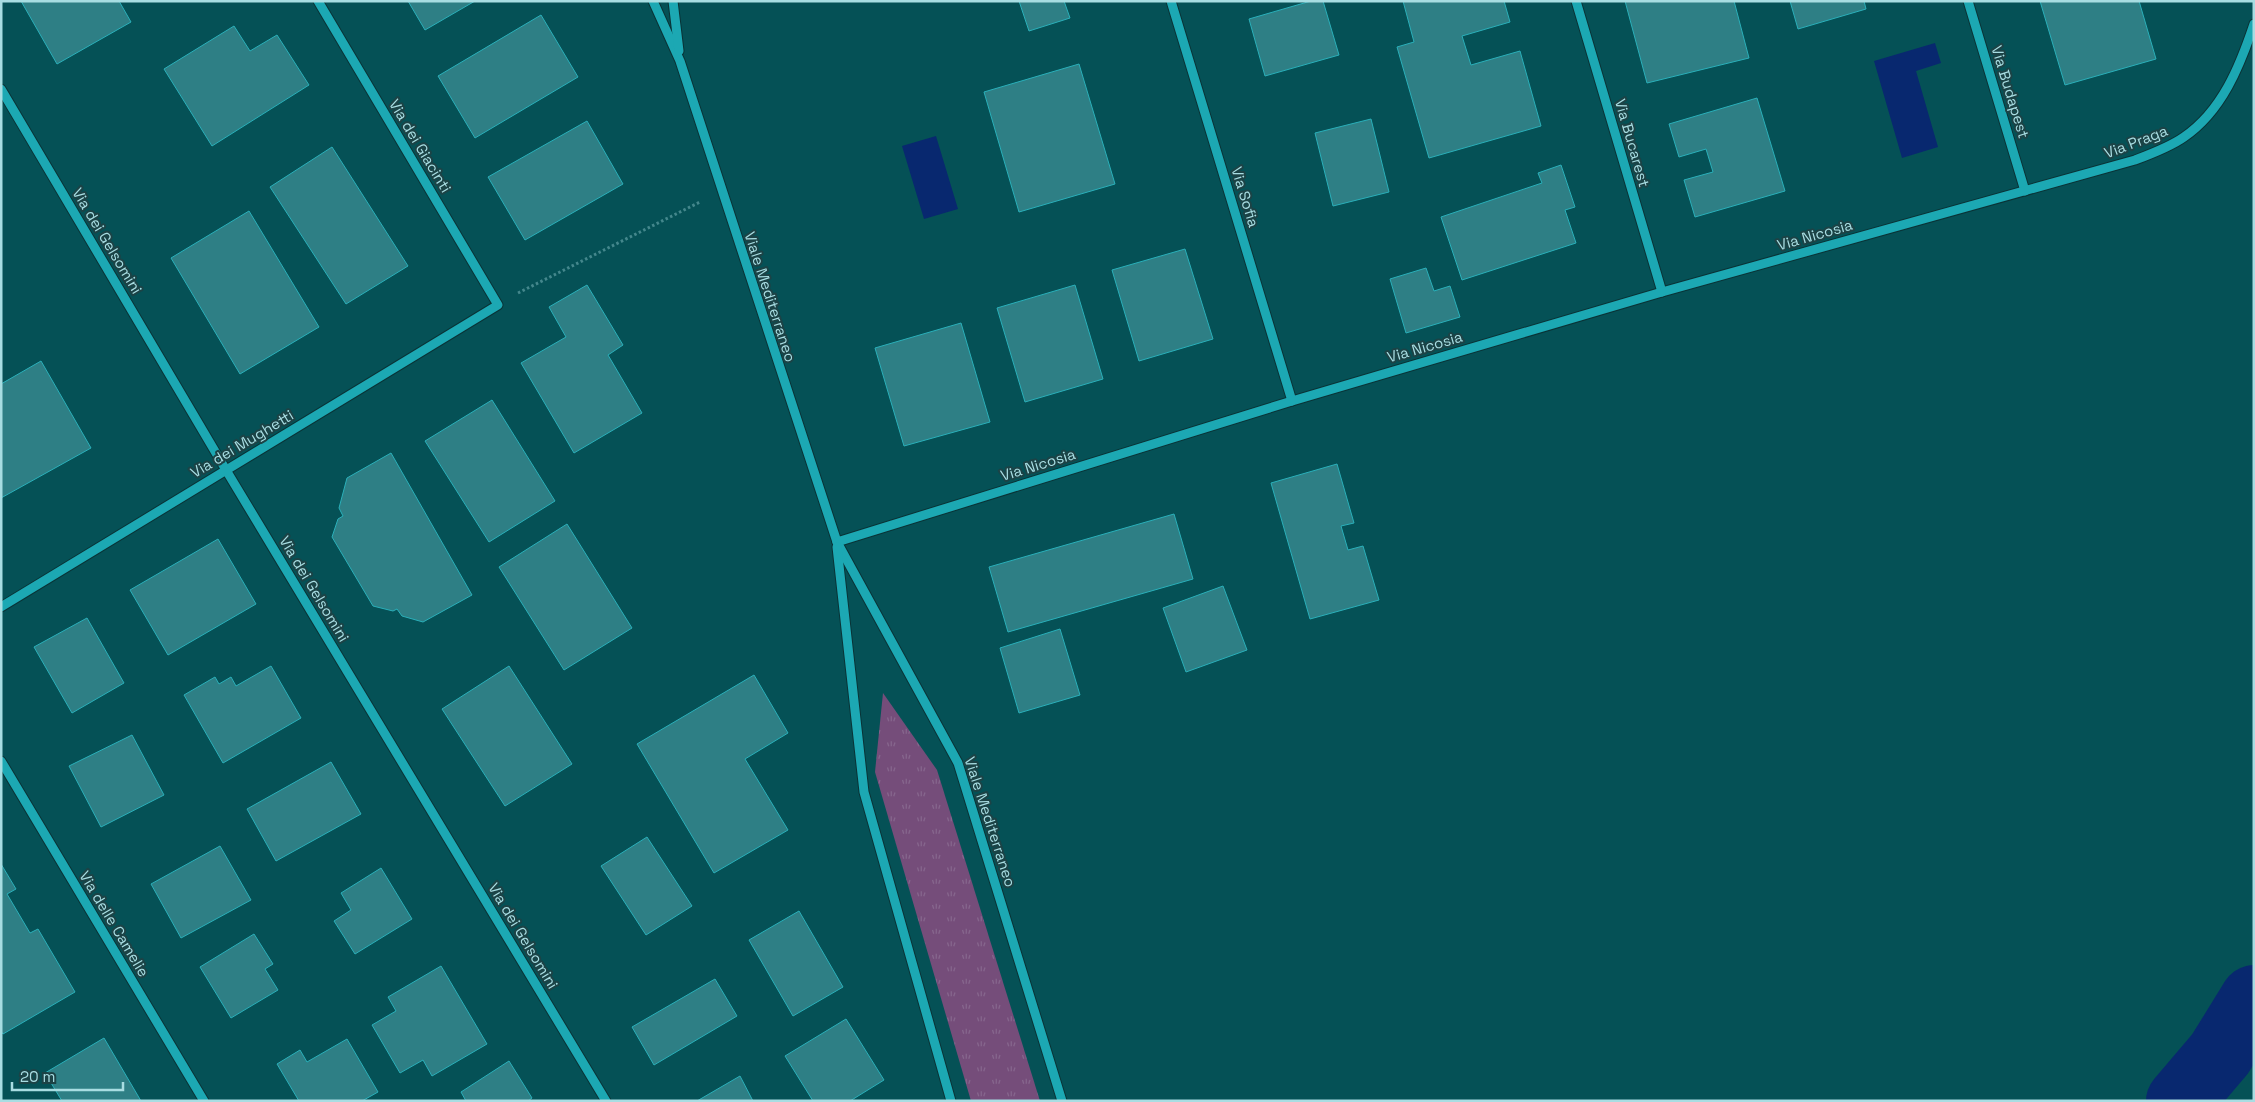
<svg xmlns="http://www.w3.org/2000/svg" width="2255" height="1102" viewBox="0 0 2255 1102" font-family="'Space Grotesk',sans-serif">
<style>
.grass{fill:url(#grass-tufts)}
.water{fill:#08286f}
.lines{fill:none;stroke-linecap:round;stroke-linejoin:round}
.river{stroke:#08286f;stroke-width:68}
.building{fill:#2e7f85;stroke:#2ab0ba}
.minor-casing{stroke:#0a3336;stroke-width:11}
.path{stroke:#44878c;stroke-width:3;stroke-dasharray:2.5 2.5;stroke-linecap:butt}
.minor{stroke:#1ca8b3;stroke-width:9}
.labels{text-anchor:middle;stroke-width:4;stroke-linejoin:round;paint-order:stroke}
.street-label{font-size:15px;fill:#a8dde2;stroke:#1c4346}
</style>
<defs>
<pattern id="grass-tufts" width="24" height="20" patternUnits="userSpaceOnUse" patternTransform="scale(1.25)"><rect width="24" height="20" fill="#754d7a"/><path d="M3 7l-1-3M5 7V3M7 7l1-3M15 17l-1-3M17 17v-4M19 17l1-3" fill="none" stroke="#86668d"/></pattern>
</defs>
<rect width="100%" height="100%" fill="#055156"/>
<!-- grass -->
<path class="grass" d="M883,693L937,770L1040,1101H971L875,772Z"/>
<!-- water -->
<g class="water">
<path d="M1935,43L1941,63L1916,71L1938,147L1902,158L1874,61Z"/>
<path d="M936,136L958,209L924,219L902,146Z"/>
</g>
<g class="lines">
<!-- river -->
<path class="river" d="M2180,1101L2220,1054L2254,999"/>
</g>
<!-- building -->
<g class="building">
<path d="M21,1H119L131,22L57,64Z"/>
<path d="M408,1H475L425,30Z"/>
<path d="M1019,1H1064L1070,18L1029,31Z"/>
<path d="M1311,1H1323L1339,55L1265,76L1249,19Z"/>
<path d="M1403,1H1504L1510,22L1462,36L1471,65L1520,51L1541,126L1429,158L1397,47L1414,42Z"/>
<path d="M1625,1H1734L1749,58L1647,83Z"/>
<path d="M1790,1H1864L1866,9L1798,29Z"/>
<path d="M2040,1H2139L2156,59L2065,85Z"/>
<path d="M541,15L578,77L475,138L438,76Z"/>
<path d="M234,26L250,51L277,35L309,85L212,146L164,69Z"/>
<path d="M1079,64L1115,184L1019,212L984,92Z"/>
<path d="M1757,98L1785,191L1695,217L1684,180L1713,172L1706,149L1679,157L1669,124Z"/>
<path d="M1371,119L1389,192L1333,206L1315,133Z"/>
<path d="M587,121L623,184L525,240L488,177Z"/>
<path d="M332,147L408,266L346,304L270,187Z"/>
<path d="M1561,165L1575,207L1565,210L1576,243L1462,280L1441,217L1542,183L1538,173Z"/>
<path d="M249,211L319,327L240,374L171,258Z"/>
<path d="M1185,249L1213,339L1139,361L1112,270Z"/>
<path d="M1426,268L1434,291L1450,286L1460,317L1406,333L1390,279Z"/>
<path d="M587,285L623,345L608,355L642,413L574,453L521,363L566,337L549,307Z"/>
<path d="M1075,285L1103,379L1025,402L997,308Z"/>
<path d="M961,323L990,422L904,446L875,348Z"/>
<path d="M41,361L91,448L1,498V384Z"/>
<path d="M492,400L555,501L489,542L425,441Z"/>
<path d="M391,453L472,595L423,622L402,616L397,609L393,611L373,606L332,537L338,519L343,516L339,508L347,478Z"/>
<path d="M1337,464L1354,523L1341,526L1348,550L1363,546L1379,600L1310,619L1271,483Z"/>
<path d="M1174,514L1193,579L1008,632L989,567Z"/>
<path d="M567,524L632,628L564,670L499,567Z"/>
<path d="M218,539L256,604L168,655L130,590Z"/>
<path d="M1223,586L1247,650L1186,672L1163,608Z"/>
<path d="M87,618L124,683L72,713L34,647Z"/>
<path d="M1060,629L1080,695L1019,713L1000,648Z"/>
<path d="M271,666L301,718L223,763L184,695L215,677L219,684L231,677L236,686Z"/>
<path d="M509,666L572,764L505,806L442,709Z"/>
<path d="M754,675L788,733L745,759L788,830L714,873L637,744Z"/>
<path d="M132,735L164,795L101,827L69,766Z"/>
<path d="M331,762L361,814L276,861L247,809Z"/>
<path d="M647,837L692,906L646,935L601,866Z"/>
<path d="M220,846L251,900L181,938L151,884Z"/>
<path d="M1,864L16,889L7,894L30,933L38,929L75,992L3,1034L1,1031Z"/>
<path d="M381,868L412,919L355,954L334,921L351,910L341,893Z"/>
<path d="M799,911L843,987L793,1016L749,940Z"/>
<path d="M254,934L273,964L265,969L278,990L231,1018L200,967Z"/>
<path d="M441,966L487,1044L432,1076L423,1060L400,1073L372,1025L396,1011L388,997Z"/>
<path d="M715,979L737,1016L654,1065L632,1027Z"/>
<path d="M846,1019L884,1080L850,1101H813L785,1056Z"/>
<path d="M104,1038L141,1101H62L45,1073Z"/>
<path d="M347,1039L378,1092L362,1101H299L277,1064L300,1050L307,1062Z"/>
<path d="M509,1061L532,1098L528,1101H466L461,1092Z"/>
<path d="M740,1076L753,1101H697Z"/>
</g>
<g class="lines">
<!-- minor casing -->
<g class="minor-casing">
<g id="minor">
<path d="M653,1L680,61L837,542L958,763L1062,1101"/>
<path d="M673,1L679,51"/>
<path d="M1171,1L1292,401"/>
<path d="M1576,1L1662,292"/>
<path d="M1968,1L2025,191"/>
<path d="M1,89L226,470L606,1101"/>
<path d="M837,542L1292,401L1662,292L2135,160C2151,154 2170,147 2184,137C2222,111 2240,66 2254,24"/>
<path d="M837,547L864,792L951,1101"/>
<path d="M1,607L498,305L318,1"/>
<path d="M1,761L204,1101"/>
</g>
</g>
<!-- path -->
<path class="path" d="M518,293L700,202"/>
<!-- minor -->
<use href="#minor" class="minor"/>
</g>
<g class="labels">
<!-- street labels -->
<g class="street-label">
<text transform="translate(2010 92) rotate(73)" y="5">Via Budapest</text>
<text transform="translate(2136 142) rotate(-21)" y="5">Via Praga</text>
<text transform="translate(1632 143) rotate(74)" y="5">Via Bucarest</text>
<text transform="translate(420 146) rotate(59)" y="5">Via dei Giacinti</text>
<text transform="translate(1245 197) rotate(73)" y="5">Via Sofia</text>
<text transform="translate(1815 235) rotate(-16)" y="5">Via Nicosia</text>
<text transform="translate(107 241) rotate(59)" y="5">Via dei Gelsomini</text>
<text transform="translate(770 297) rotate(72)" y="5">Viale Mediterraneo</text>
<text transform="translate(1425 347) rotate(-16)" y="5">Via Nicosia</text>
<text transform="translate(242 444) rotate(-31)" y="5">Via dei Mughetti</text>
<text transform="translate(1038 465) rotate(-17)" y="5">Via Nicosia</text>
<text transform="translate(314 589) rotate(59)" y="5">Via dei Gelsomini</text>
<text transform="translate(990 822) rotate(72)" y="5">Viale Mediterraneo</text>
<text transform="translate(114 924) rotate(59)" y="5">Via delle Camelie</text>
<text transform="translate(523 936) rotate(59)" y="5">Via dei Gelsomini</text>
</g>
</g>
<!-- border -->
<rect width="2255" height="1102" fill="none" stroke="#a8dde2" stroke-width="5"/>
<!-- scale -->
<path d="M12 1082v8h111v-8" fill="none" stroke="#a8dde2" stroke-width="2.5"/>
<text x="20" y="1082" font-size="15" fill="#a8dde2" stroke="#1c4346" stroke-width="4" paint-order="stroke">20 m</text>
</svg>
